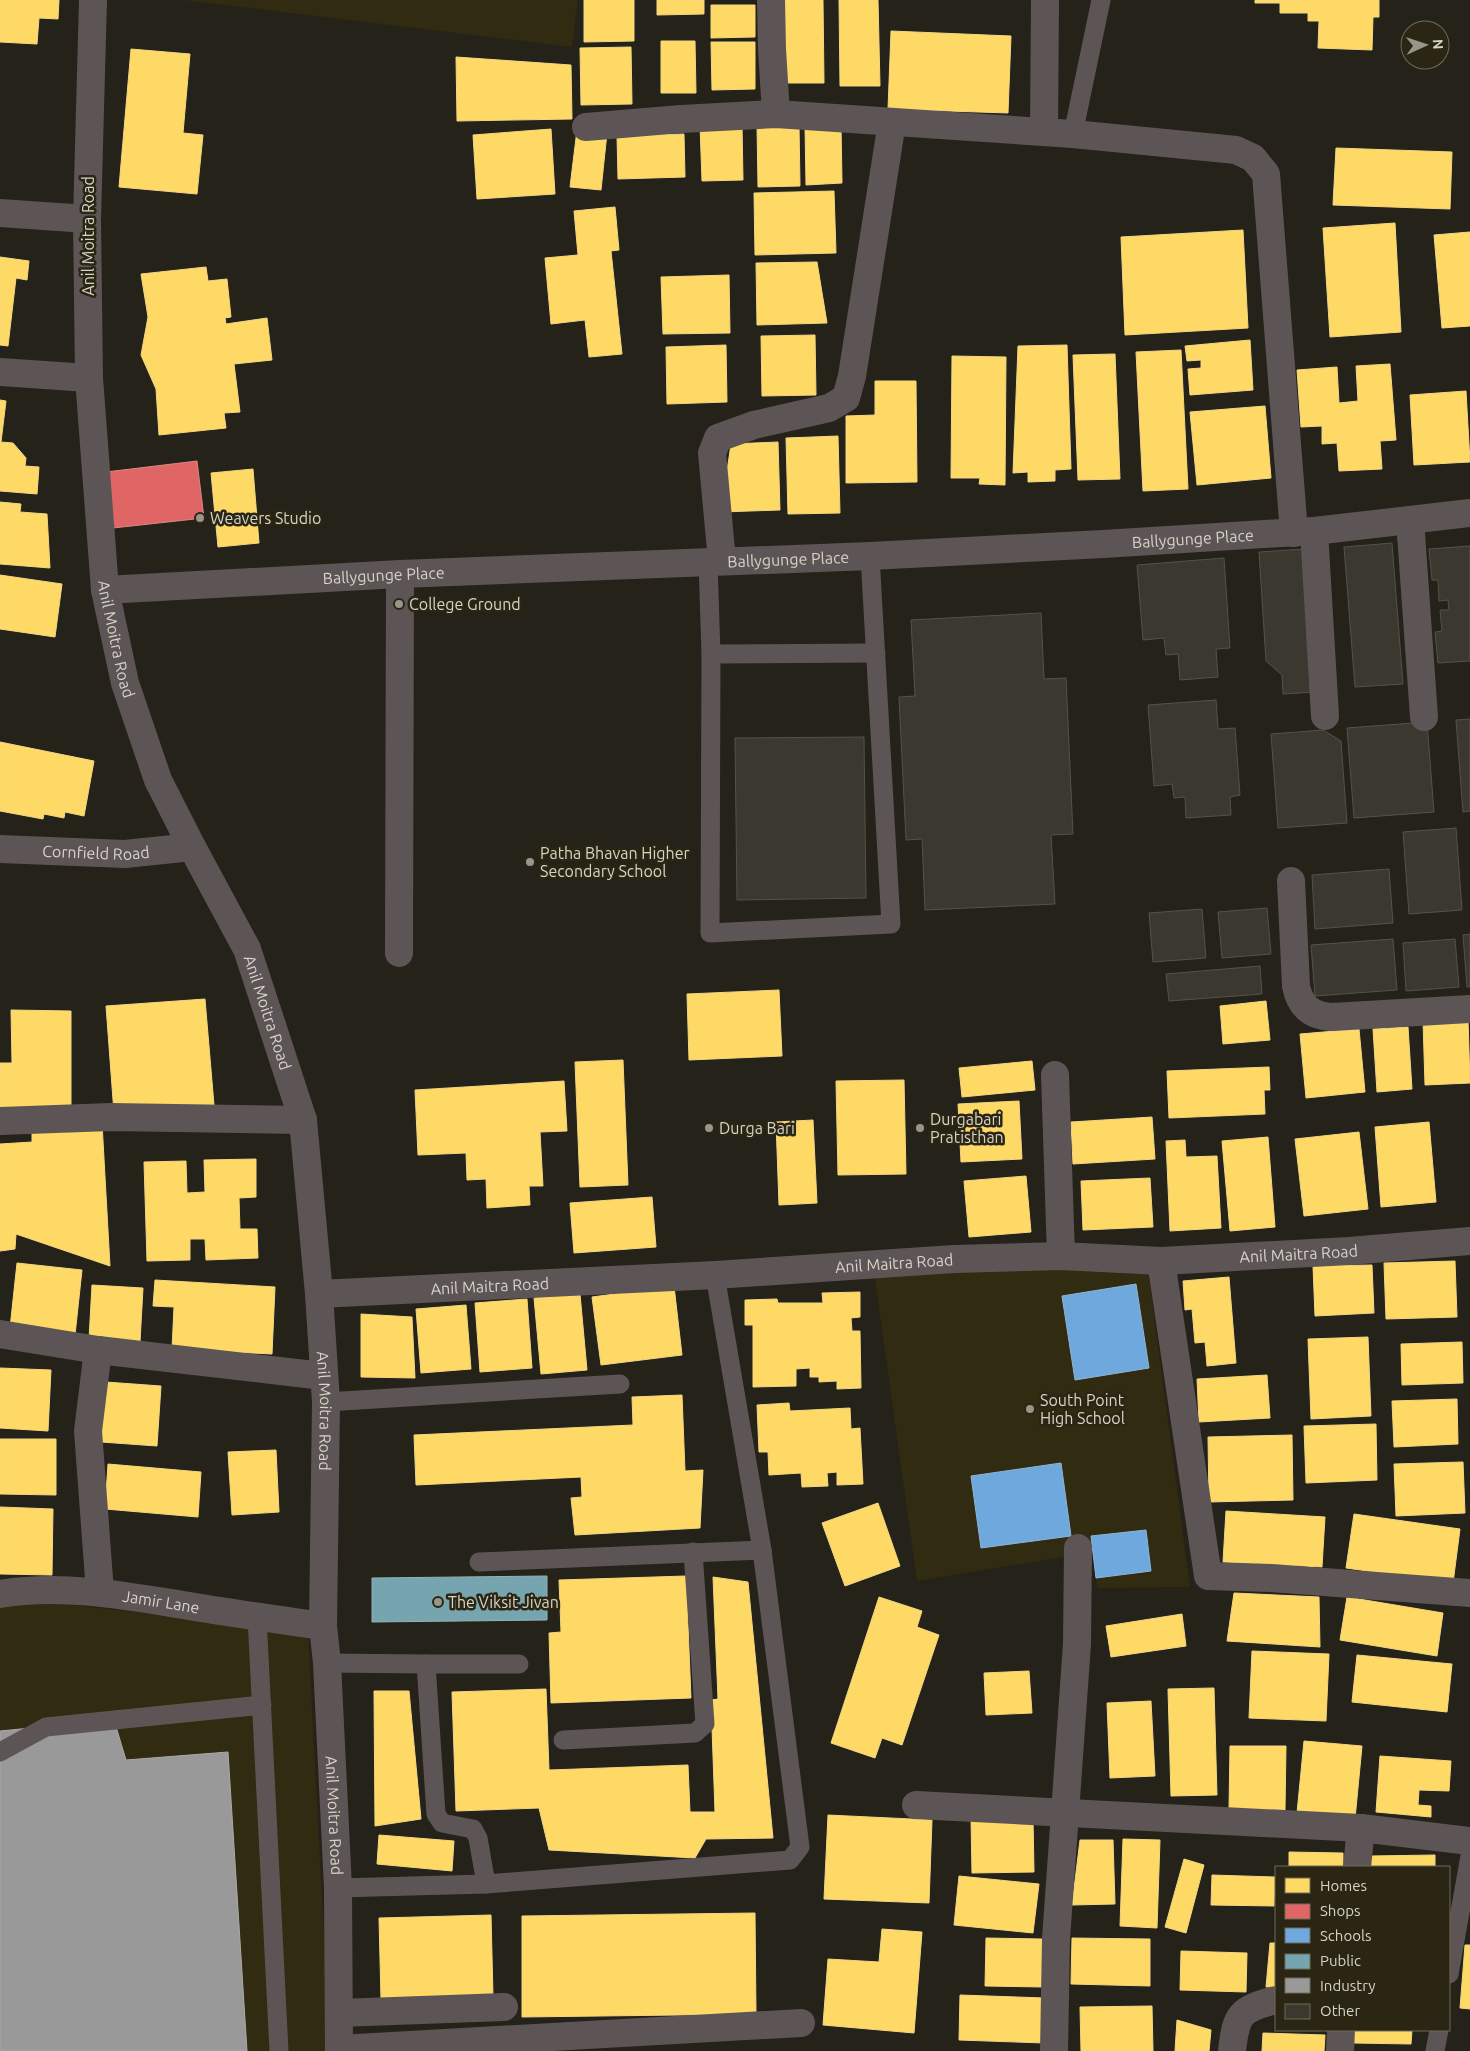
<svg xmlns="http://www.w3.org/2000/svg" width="1470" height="2051" viewBox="0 0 1470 2051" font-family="Ubuntu,sans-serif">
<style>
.built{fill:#302b11}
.homes{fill:#ffd966;stroke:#f3d783}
.shops{fill:#e06666;stroke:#dd8783}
.schools{fill:#6fa8dc;stroke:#8eb5d6}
.public{fill:#76a5af;stroke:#93b3b6}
.industry{fill:#999;stroke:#abaaa7}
.building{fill:#3a382f;stroke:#55524a}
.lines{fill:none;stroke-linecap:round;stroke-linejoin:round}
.service{stroke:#5d5555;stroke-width:19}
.minor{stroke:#5d5555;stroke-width:28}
.poi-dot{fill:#98958a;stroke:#2b2613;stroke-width:2}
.labels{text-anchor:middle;stroke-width:5;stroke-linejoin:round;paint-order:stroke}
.street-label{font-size:16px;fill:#d6d3c7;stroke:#2b2613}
.poi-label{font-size:16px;fill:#d6d3c7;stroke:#2b2613;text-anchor:start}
</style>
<rect width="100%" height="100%" fill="#252219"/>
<!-- built -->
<g class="built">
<path d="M183,0H578L572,47Z"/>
<path d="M1147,1263L1190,1587L1097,1588L1093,1552L917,1581L873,1265Z"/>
<path d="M26,1600L308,1631L330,2051H0V1603Z"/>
</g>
<!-- homes -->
<g class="homes">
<path d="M0,0H59L58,19L39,18L37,44L0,42Z"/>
<path d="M584,0H634V41L584,42Z"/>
<path d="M657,0H704V14L657,15Z"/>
<path d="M783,0H823L824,83H784Z"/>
<path d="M839,0H878L880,86H840Z"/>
<path d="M1255,0H1379V17H1373L1372,50L1318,48L1319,21H1308V13H1280V3H1255Z"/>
<path d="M711,5H755V37L711,38Z"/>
<path d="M891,31L1011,36L1008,113L888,109Z"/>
<path d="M661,41H695L696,93H661Z"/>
<path d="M711,42H755V89L712,90Z"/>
<path d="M631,47L632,104L581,105L580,48Z"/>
<path d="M131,49L190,54L183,133L203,135L197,194L119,187Z"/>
<path d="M456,57L571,65L572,119L457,121Z"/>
<path d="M742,125L743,180L702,181L700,126Z"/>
<path d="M799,125L800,186L758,187L757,126Z"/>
<path d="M841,126L842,183L806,185L805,127Z"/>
<path d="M551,129L555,194L477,199L473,135Z"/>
<path d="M577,130L607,133L601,190L570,187Z"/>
<path d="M684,134L685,177L618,179L617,136Z"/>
<path d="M1336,148L1452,152L1450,209L1333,205Z"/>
<path d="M834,191L836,253L755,255L754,193Z"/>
<path d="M615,207L619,250L611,251L622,354L589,357L585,320L551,324L545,258L578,255L574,211Z"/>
<path d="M1395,223L1401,332L1330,337L1323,228Z"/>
<path d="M1243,230L1248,328L1125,335L1121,237Z"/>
<path d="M1470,232V326L1442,328L1434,235Z"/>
<path d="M0,257L29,261L27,280L16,278L8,346L0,345Z"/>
<path d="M817,262L827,323L757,325L756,263Z"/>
<path d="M206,267L208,281L227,279L231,317L225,318L226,324L267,318L272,360L234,364L240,412L224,413L226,428L159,435L156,389L141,355L148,317L141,274Z"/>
<path d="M729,275L730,333L663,334L661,277Z"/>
<path d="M815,335L816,395L762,396L761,336Z"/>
<path d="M1250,340L1253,390L1190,395L1188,369L1201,368V360L1187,361L1185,346Z"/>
<path d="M726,345L727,402L667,404L666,347Z"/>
<path d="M1067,345L1071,469L1055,470V481L1028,482V472L1013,473L1018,346Z"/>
<path d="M1181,350L1188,489L1143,491L1136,352Z"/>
<path d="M1115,354L1120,479L1078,480L1073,355Z"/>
<path d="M952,356L1006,357L1005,485L979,484L980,478H951Z"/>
<path d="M1390,364L1396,440L1380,441L1382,469L1339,471L1337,443L1322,444V426L1301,427L1297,370L1337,367L1339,403L1358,401L1356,366Z"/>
<path d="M875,381H916L917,482L846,483V416L875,415Z"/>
<path d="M1466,391L1470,462L1414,465L1410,395Z"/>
<path d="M0,400L6,401L1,442L13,443L26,458L25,466L39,467L37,494L0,491Z"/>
<path d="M1265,406L1271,478L1197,485L1190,412Z"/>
<path d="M838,436L840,513L788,514L786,438Z"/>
<path d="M778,442L780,510L721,512L731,444Z"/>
<path d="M253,469L259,543L218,547L211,473Z"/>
<path d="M0,502L21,504L20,512L47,514L50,568L0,564Z"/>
<path d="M0,575L62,584L55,637L0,629Z"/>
<path d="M0,742L94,761L84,816L65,812L64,818L44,814L43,819L0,811Z"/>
<path d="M779,990L782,1056L689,1060L687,994Z"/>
<path d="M205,999L214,1105L114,1113L106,1006Z"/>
<path d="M1266,1001L1270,1040L1223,1044L1220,1006Z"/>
<path d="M11,1010L71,1011V1111H0V1063H12Z"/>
<path d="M1468,1019L1470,1083L1425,1085L1423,1021Z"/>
<path d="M1408,1027L1412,1089L1377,1092L1373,1029Z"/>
<path d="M1359,1029L1365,1092L1306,1098L1300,1034Z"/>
<path d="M623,1060L628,1185L580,1187L575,1062Z"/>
<path d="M1032,1061L1035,1090L962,1097L959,1068Z"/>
<path d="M1269,1067L1270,1090H1264L1265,1114L1169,1118L1167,1071Z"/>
<path d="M904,1080L906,1174L838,1175L836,1081Z"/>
<path d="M564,1081L567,1131L540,1132L543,1186H529L530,1205L487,1208L486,1179L467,1180L466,1153L418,1155L415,1090Z"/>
<path d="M1019,1101L1022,1159L961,1162L958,1104Z"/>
<path d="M1152,1117L1155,1159L1073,1164L1071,1122Z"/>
<path d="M813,1120L817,1203L779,1205L776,1122Z"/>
<path d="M1429,1122L1436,1202L1381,1207L1375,1127Z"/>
<path d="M102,1123L110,1266L16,1234L15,1249L0,1251V1144L32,1142V1126Z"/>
<path d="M1359,1132L1368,1209L1304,1216L1295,1139Z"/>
<path d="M1268,1137L1275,1227L1230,1231L1222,1141Z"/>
<path d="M1185,1140L1186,1157L1217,1156L1221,1228L1170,1231L1166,1141Z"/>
<path d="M256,1159V1197L239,1198L240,1229H257L258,1258L206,1260L205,1239H190V1260L147,1261L144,1162L186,1161L187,1193L205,1192L204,1160Z"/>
<path d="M1026,1176L1031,1232L969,1237L964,1181Z"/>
<path d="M1150,1178L1153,1227L1083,1230L1081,1181Z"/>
<path d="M652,1197L656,1247L574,1253L570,1203Z"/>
<path d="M1455,1261L1457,1317L1386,1319L1384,1263Z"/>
<path d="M17,1263L82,1270L75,1335L10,1328Z"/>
<path d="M1372,1265L1374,1313L1315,1316L1313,1266Z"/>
<path d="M1229,1277L1236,1363L1207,1366L1205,1342L1195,1343L1192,1309L1185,1310L1183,1281Z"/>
<path d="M155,1280L275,1287L272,1354L172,1349L174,1307L153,1306Z"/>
<path d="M92,1285L143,1288L140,1342L89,1339Z"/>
<path d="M674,1286L682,1355L601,1365L592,1297Z"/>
<path d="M860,1292V1317L851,1318L852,1331H860L861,1388L837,1389V1381L819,1382V1377H810V1368L796,1369V1386L753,1387V1325H745V1300L777,1299L778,1303H823L822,1293Z"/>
<path d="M580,1294L587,1370L541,1374L534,1298Z"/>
<path d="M527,1299L532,1368L480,1372L475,1303Z"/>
<path d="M466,1305L471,1369L421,1373L416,1309Z"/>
<path d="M361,1314L412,1317L415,1378L361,1377Z"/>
<path d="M1368,1337L1371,1416L1311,1419L1308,1339Z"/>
<path d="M1462,1342L1463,1383L1402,1385L1401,1344Z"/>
<path d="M0,1368L51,1370L48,1431L0,1428Z"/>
<path d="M1267,1375L1270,1418L1199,1422L1197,1379Z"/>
<path d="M106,1382L161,1386L157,1446L101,1442Z"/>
<path d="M682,1395L685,1471L703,1470L700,1528L575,1535L571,1498L582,1497L581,1477L416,1485L414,1435L633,1425L632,1397Z"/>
<path d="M1457,1399L1458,1444L1394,1447L1392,1401Z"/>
<path d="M789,1403L790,1411L850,1408L851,1429L860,1428L863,1484L837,1485V1472L827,1473L828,1486L802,1487L801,1473L769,1475L768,1452H759L757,1405Z"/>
<path d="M1376,1424L1377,1480L1306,1483L1304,1426Z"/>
<path d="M1292,1435L1293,1500L1209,1502L1208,1437Z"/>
<path d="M0,1439H56V1495L0,1494Z"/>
<path d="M276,1450L279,1512L232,1515L228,1452Z"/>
<path d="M1463,1462L1465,1513L1396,1516L1394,1464Z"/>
<path d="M108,1464L201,1472L198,1517L105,1509Z"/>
<path d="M878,1503L900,1566L845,1586L822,1523Z"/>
<path d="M0,1507L53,1509L52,1575L0,1574Z"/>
<path d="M1226,1511L1325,1517L1322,1567L1223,1562Z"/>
<path d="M1354,1514L1460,1529L1453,1583L1346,1568Z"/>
<path d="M686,1576L691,1698L551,1703L549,1633L561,1632L559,1580Z"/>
<path d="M713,1577L748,1582L773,1838L706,1839L695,1858L549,1850L539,1808L456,1811L452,1692L546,1689L549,1770L688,1765L690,1812H715L711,1700L718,1699Z"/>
<path d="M1234,1593L1319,1597L1320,1647L1227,1641Z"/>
<path d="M879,1597L922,1611L917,1627L939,1635L902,1745L882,1738L875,1758L831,1743Z"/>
<path d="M1347,1597L1443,1613L1437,1656L1340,1640Z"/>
<path d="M1182,1614L1186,1646L1111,1657L1106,1626Z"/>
<path d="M1252,1651L1329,1654L1326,1721L1249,1718Z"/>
<path d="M1357,1655L1452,1664L1447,1712L1352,1702Z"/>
<path d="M1029,1671L1032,1713L986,1715L984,1673Z"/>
<path d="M1214,1688L1217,1795L1171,1796L1168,1689Z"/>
<path d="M374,1691H409L421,1819L375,1826Z"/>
<path d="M1151,1701L1155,1776L1110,1778L1107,1703Z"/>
<path d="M1304,1741L1362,1746L1355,1819L1297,1813Z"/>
<path d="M1230,1746H1286L1285,1810L1229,1809Z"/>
<path d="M1380,1756L1451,1761L1449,1791L1419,1790L1418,1805L1431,1806V1817L1376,1812Z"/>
<path d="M828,1815L932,1820L929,1903L824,1899Z"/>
<path d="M1033,1818L1034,1872L972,1873L971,1819Z"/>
<path d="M379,1835L454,1841L452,1871L377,1864Z"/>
<path d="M1123,1839L1160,1840L1157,1928L1120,1926Z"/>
<path d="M1080,1840H1113L1115,1904L1072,1905Z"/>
<path d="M1289,1852L1343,1853V1867H1289Z"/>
<path d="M1435,1855V1867H1370V1856Z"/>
<path d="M1184,1859L1204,1865L1186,1933L1165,1927Z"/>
<path d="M1212,1875L1275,1877L1274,1906L1211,1905Z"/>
<path d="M959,1876L1039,1884L1033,1933L954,1925Z"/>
<path d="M755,1913L756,2014L522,2017V1916Z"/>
<path d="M491,1915L493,1996L381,2000L379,1918Z"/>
<path d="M882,1929L922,1932L914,2033L823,2025L828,1959L879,1962Z"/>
<path d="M986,1938L1042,1939V1987L985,1986Z"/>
<path d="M1072,1938L1150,1939V1986L1071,1984Z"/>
<path d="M1270,1943H1276V1987H1266Z"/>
<path d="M1465,1945H1470V2009L1460,2008Z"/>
<path d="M1181,1951L1247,1953L1246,1992L1180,1990Z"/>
<path d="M960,1995L1045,1998L1044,2043L959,2040Z"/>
<path d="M1152,2006L1153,2051H1081L1080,2007Z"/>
<path d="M1177,2020L1211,2030L1209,2051H1175Z"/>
<path d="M1353,2030H1412L1411,2044L1353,2043Z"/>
<path d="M1263,2033L1325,2035L1324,2051H1262Z"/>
</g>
<!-- shops -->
<path class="shops" d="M197,461L204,518L113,528L106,472Z"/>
<!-- schools -->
<g class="schools">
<path d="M1136,1284L1149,1368L1075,1380L1062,1296Z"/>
<path d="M1061,1463L1071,1536L981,1548L971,1476Z"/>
<path d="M1146,1530L1151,1571L1096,1578L1091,1536Z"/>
</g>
<!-- public -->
<path class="public" d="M547,1576V1620L372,1622V1578Z"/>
<!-- industry -->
<path class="industry" d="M114,1720L126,1760L228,1752L247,2051H0V1731Z"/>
<!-- building -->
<g class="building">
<path d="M1392,543L1403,684L1355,687L1344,547Z"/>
<path d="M1470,546V661L1438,663L1435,632L1442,631L1440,610H1449L1448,600L1439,601L1438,580H1432L1429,549Z"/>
<path d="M1304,549L1314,692L1283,694L1282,675L1266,661L1259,552Z"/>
<path d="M1224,558L1230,648L1216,649L1218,677L1180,680L1178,654L1166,655L1164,638L1143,640L1137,565Z"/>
<path d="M1041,613L1044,679L1066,678L1073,834L1051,835L1055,904L925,910L922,839L906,840L899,697L915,696L911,620Z"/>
<path d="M1216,700L1218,729L1235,728L1240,795L1230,797L1231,815L1186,818L1185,797L1174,798L1172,784L1154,786L1148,705Z"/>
<path d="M1470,719V811L1463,812L1456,720Z"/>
<path d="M1427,722L1434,812L1354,818L1347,728Z"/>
<path d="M1323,730L1341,741L1347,823L1278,828L1271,734Z"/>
<path d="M864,737L866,898L737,900L735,738Z"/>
<path d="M1456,828L1462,910L1409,914L1403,832Z"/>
<path d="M1389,869L1393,923L1315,929L1312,875Z"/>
<path d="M1267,908L1271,954L1222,958L1218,912Z"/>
<path d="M1202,909L1206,958L1153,962L1149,913Z"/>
<path d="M1470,934V987H1467L1463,935Z"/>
<path d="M1393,939L1397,990L1315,996L1311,945Z"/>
<path d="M1455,939L1459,987L1406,991L1403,943Z"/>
<path d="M1260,966L1262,994L1169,1001L1166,974Z"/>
</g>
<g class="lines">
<!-- service -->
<g class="service">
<path d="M1073,134L1101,0"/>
<path d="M708,562L711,654L710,933L891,924L870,556"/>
<path d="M711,654L876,653"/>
<path d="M326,1402L620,1384"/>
<path d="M479,1562L762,1550L715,1275"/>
<path d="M257,1617L279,2051"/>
<path d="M327,1663L426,1664L436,1814L442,1823L473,1829L478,1838L486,1884L790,1860L800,1847L762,1550"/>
<path d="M426,1664H519"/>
<path d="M563,1740L695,1733L705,1724L693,1552"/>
<path d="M0,1752L46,1727L262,1705"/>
<path d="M338,1888L486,1884"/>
<path d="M1449,1974L1470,1856"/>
<path d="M1435,2051L1439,2030"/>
</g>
<!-- minor -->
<g class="minor">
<path id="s1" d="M93,0L87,219L89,378L105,590L125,683L158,780L192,847L247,949L303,1120L319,1294L326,1402L323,1626L327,1663L338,1888L339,2051"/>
<path d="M771,0L772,49L776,114"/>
<path d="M586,127L681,119L776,114L1073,134L1236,150L1253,158L1266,174L1294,533"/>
<path d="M1044,132L1045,0"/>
<path d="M0,213L87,219"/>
<path d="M0,372L89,378"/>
<path d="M1410,520L1424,717"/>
<path d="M1314,531L1325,716"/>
<path d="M722,561L712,453L718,438L754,425L829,408L846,398L852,376L892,122"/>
<path id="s2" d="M105,590L400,574L870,556L1103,544L1314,531L1470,513"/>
<path id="s3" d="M0,849L125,854L192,847"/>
<path d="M1291,881L1296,986C1300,1006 1311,1016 1332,1017L1470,1009"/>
<path d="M399,953L400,574"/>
<path d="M1055,1075L1061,1256"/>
<path d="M0,1121L111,1117L303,1120"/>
<path d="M1161,1261L1208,1576L1271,1578L1470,1593"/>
<path id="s4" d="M319,1294L715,1275L954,1259L1061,1256L1161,1261L1349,1251L1470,1241"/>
<path d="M0,1334L98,1350L323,1376"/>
<path d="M98,1350L88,1431L100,1592"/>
<path id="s5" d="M0,1594C61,1584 122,1595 183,1605C229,1613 276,1619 323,1626"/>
<path d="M916,1805L1361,1828L1470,1841"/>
<path d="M1357,1867L1361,1828"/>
<path d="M339,2013L504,2007"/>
<path d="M339,2049L801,2023"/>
<path d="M1054,2051L1056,1939L1077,1644L1078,1548"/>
<path d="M1232,2051C1236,2014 1240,2009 1276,2000"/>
<path d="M1340,2051L1341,2030"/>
</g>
</g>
<!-- markers -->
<g class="poi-dot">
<circle cx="200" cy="518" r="5"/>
<circle cx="399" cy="604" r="5"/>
<circle cx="530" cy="862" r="5"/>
<circle cx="709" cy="1128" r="5"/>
<circle cx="920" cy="1128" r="5"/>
<circle cx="1030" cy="1409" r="5"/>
<circle cx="438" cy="1602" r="5"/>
</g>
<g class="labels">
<!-- street labels -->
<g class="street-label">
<text transform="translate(88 236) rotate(-90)" y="6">Anil Moitra Road</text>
<text dy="6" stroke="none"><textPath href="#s2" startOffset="1089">Ballygunge Place</textPath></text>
<text dy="6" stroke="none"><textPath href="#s2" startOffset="684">Ballygunge Place</textPath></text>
<text dy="6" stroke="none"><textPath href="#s2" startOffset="279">Ballygunge Place</textPath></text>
<text dy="6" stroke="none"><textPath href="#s1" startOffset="641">Anil Moitra Road</textPath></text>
<text dy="6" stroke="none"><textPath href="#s3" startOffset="96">Cornfield Road</textPath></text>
<text dy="6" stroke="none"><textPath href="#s1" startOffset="1046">Anil Moitra Road</textPath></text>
<text dy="6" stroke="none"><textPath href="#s4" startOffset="981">Anil Maitra Road</textPath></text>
<text dy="6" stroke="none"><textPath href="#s4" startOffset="576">Anil Maitra Road</textPath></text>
<text dy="6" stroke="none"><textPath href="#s4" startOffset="171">Anil Maitra Road</textPath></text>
<text dy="6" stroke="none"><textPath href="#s1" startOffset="1451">Anil Moitra Road</textPath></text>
<text dy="6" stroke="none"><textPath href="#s5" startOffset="162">Jamir Lane</textPath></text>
<text dy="6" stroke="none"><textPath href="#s1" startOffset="1856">Anil Moitra Road</textPath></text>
</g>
<!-- poi labels -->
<g class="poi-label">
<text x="210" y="524">Weavers Studio</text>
<text x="409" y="610">College Ground</text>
<text x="540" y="859">Patha Bhavan Higher<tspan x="540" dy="18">Secondary School</tspan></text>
<text x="930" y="1125">Durgabari<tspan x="930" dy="18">Pratisthan</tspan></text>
<text x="719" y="1134">Durga Bari</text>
<text x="1040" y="1406">South Point<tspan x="1040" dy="18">High School</tspan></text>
<text x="448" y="1608">The Viksit Jivan</text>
</g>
</g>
<!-- legend -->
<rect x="1275" y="1866" width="175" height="165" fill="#2b2613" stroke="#6f6b5b"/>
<rect x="1285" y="1878" width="25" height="15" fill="#ffd966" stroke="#6f6b5b"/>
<text x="1320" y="1891" font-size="15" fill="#d6d3c7">Homes</text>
<rect x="1285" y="1904" width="25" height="15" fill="#e06666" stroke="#6f6b5b"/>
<text x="1320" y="1916" font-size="15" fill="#d6d3c7">Shops</text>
<rect x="1285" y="1928" width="25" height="15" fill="#6fa8dc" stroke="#6f6b5b"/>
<text x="1320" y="1941" font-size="15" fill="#d6d3c7">Schools</text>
<rect x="1285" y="1954" width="25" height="15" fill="#76a5af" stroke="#6f6b5b"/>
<text x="1320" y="1966" font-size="15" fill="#d6d3c7">Public</text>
<rect x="1285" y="1978" width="25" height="15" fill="#999999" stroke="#6f6b5b"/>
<text x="1320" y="1991" font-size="15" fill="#d6d3c7">Industry</text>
<rect x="1285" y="2004" width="25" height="15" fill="#3a382f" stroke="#6f6b5b"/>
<text x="1320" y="2016" font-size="15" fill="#d6d3c7">Other</text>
<!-- north arrow -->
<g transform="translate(1425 45) rotate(87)"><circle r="24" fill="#2b2613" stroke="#6f6b5b"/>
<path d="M0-4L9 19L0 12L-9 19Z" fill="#98958a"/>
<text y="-8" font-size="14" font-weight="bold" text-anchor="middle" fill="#d6d3c7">N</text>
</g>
</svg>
